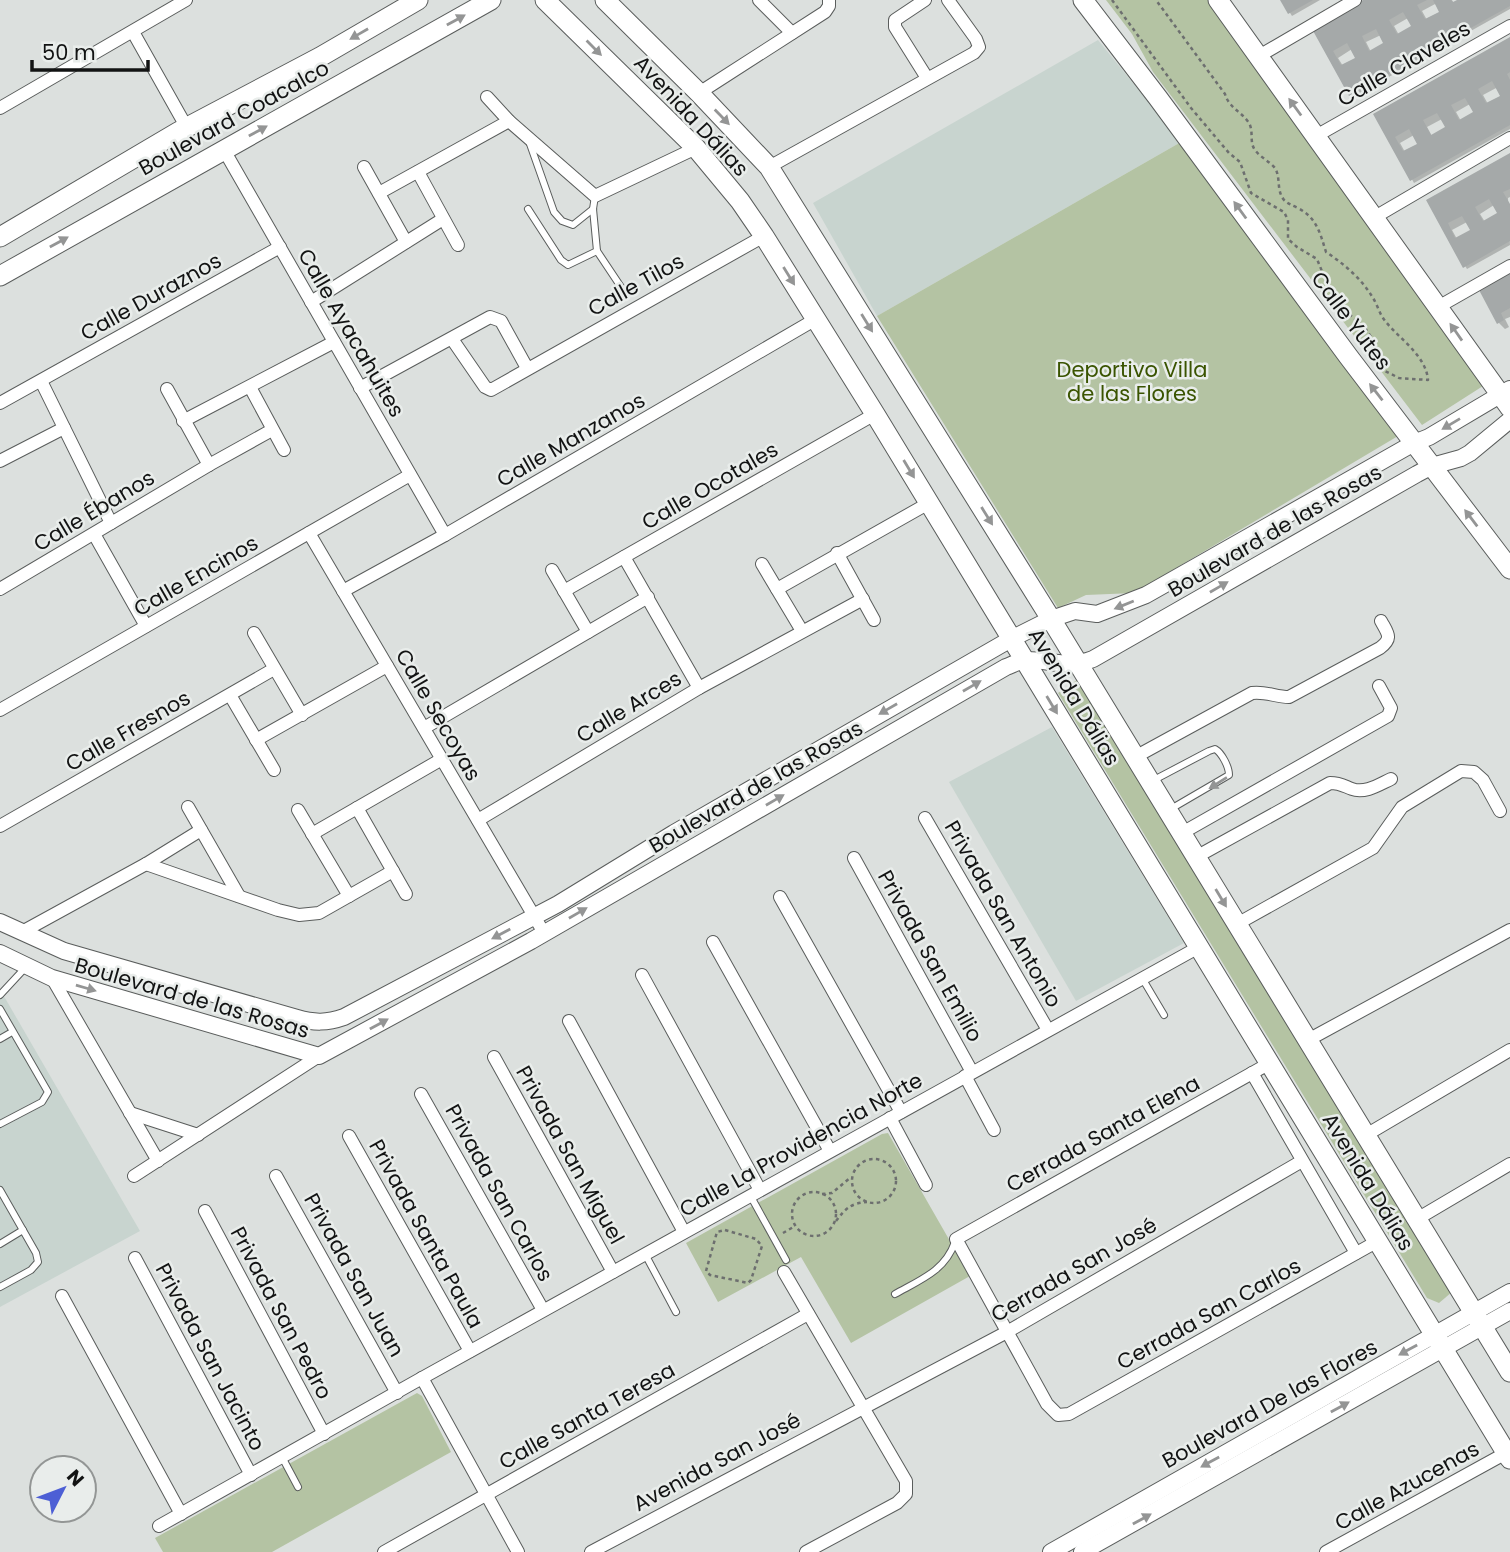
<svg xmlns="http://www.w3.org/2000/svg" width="1510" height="1552" viewBox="0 0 1510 1552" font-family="Poppins,sans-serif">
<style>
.built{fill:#c8d4cf}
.green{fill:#b4c3a3}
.shadow{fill:#0003;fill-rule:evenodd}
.building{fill:#a5a9a9;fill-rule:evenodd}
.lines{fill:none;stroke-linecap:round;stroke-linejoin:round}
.service-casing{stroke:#5a5d5c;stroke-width:8}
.minor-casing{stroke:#5a5d5c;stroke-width:14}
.tertiary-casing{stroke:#5a5d5c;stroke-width:18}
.secondary-casing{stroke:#5a5d5c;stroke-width:21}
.path{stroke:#6d6f6f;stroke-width:2.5;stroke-dasharray:3.5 3.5;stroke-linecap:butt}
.service{stroke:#fff;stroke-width:6}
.minor{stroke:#fff;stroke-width:12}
.tertiary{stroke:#fff;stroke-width:16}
.secondary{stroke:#fff;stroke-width:19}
.oneway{fill:#949595}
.labels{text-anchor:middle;stroke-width:5;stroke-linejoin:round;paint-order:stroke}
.street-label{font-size:21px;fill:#121313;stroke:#e9edeb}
.park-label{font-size:21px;fill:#3a5401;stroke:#e9edeb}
</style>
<rect width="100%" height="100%" fill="#dce0de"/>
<!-- built -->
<g class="built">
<path d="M1098,40L1181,142L877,316L813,203Z"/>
<path d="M1052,727L1184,943L1076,1001L949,782Z"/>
<path d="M0,993L5,998L140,1231L0,1307Z"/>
</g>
<!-- green -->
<g class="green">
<path d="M1106,0H1209L1483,386L1422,425L1153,72L1132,34Z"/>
<path d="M1181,142L1398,436L1134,593L1086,595L1058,608L877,316Z"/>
<path d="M1077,680L1452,1292L1439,1303L1427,1298L1058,693Z"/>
<path d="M888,1133L970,1276L851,1343L801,1257L718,1302L686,1243L882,1134Z"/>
<path d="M417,1393L422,1396L451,1452L272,1552H163L155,1538Z"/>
</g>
<!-- shadow -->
<g class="shadow">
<path d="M1282,0H1320L1292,16Z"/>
<path d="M1367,0H1452L1454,4L1461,0H1510V9L1353,97L1314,29ZM1437,3L1441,12L1427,20L1422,11ZM1408,18L1413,27L1399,35L1394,26ZM1381,35L1386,44L1371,52L1366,42ZM1352,49L1357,58L1343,66L1338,58Z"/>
<path d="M1510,39V129L1414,183L1376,114ZM1498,87L1503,96L1488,104L1483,95ZM1470,104L1475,113L1461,121L1456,112ZM1442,119L1447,128L1432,136L1427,127ZM1414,135L1419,144L1405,152L1400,143Z"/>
<path d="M1510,155V197L1508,198L1510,245L1467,269L1428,201ZM1494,205L1499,214L1485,222L1480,214ZM1467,222L1472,231L1457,239L1452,230Z"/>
<path d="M1510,274V317L1505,319L1509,327L1505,329L1499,323L1481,291Z"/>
</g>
<!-- building -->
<g class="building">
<path d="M1280,0H1313L1288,14Z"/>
<path d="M1363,0H1427L1417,5L1425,19L1439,12L1433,0H1451L1453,2L1457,0H1510V6L1349,96L1312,29ZM1403,12L1411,26L1397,34L1389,20ZM1376,29L1383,43L1369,51L1362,36ZM1347,43L1355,58L1341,65L1333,51Z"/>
<path d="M1510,37V72L1507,74L1510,80V125L1410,181L1373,114ZM1492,81L1500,96L1486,103L1478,89ZM1465,98L1473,112L1459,120L1451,105ZM1437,113L1445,127L1431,135L1423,120ZM1409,129L1417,144L1403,151L1395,137Z"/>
<path d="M1510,153V189L1503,192L1510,204V241L1463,268L1426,200ZM1489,199L1497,213L1483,221L1475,207ZM1462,216L1470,230L1455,238L1448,223Z"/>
<path d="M1510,272V308L1501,313L1504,320L1497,324L1479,290Z"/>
</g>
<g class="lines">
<!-- service casing -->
<g class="service-casing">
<g id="service">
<path d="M530,144L554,212L562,221L573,225L593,209"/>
<path d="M528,209L561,260L568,265L597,251L593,209L595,196"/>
<path d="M597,251L621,287"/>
<path d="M1152,781L1209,751L1215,749C1222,753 1229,767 1229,775L1169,810"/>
<path d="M1142,978L1164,1015"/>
<path d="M0,995L25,968"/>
<path d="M0,1009L48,1092L42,1102L0,1124"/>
<path d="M0,1039L12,1032"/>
<path d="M0,1190L36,1253L38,1262L31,1270L0,1287"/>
<path d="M750,1195L786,1260"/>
<path d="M0,1244L23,1230"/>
<path d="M645,1254L676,1312"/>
<path d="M895,1294C920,1280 945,1271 955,1242"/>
<path d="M282,1457L298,1487"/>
</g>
</g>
<!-- minor casing -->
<g class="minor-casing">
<g id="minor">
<path d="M759,0L792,33"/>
<path d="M925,0L895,20V27L927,78"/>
<path d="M133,32L187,128"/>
<path d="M1259,56L1355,0"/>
<path d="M699,93L825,12L829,6V0"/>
<path d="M487,97L509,121L595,196L696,148"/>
<path d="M0,108L186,0"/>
<path d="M1316,136L1510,26"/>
<path d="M224,150L445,535"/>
<path d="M364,167L406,242"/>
<path d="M769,167L974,53L979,47L976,39L948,0"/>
<path d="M418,172L458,245"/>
<path d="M379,193L509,121"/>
<path d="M1375,217L1510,138"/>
<path d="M311,302L443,219"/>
<path d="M1438,307L1510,266"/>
<path d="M452,339L485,387L491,390L764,236"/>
<path d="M41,381L111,523"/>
<path d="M250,387L284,450"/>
<path d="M360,388L490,317L501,321L527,368"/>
<path d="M167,389L209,465"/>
<path d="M0,403L280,247"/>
<path d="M183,421L334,342"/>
<path d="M0,461L64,428"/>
<path d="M309,533L544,933"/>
<path d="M94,534L146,626"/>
<path d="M837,553L874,620"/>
<path d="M624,557L699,688"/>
<path d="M762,564L802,631"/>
<path d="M552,570L588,632"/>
<path d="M0,589L209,465L272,430"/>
<path d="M777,589L929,503"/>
<path d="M343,591L445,535L816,319"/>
<path d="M564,591L875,414"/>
<path d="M254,633L302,715"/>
<path d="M230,695L274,770"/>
<path d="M0,710L410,475"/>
<path d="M424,728L648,597"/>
<path d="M256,740L387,666"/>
<path d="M1135,757L1252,693C1265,691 1276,697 1289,697L1380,648C1393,638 1388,634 1381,621"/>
<path d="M188,807L239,896"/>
<path d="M357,808L406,894"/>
<path d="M298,810L349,896"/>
<path d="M925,818L1048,1030"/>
<path d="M478,820L699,688L863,599"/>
<path d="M0,826L274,669"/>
<path d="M1182,833L1388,716L1391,708L1379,686"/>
<path d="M312,834L442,759"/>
<path d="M1196,857L1330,783C1340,783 1344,786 1352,789C1365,794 1380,784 1391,779"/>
<path d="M854,858L972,1072"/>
<path d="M146,864L278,910L299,915L319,913L393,871"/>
<path d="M780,897L901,1112"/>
<path d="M1237,924L1373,848L1402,807L1461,771L1474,772L1483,780L1500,811"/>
<path d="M22,932L146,864L201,830"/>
<path d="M713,942L830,1151"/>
<path d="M642,975L760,1190"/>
<path d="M52,978L158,1161"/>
<path d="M569,1021L684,1232"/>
<path d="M1308,1040L1510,930"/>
<path d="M494,1057L613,1272"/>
<path d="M1270,1063L956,1239L1047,1404L1058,1415L1069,1414L1378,1241"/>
<path d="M1252,1073L1356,1253"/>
<path d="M965,1076L994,1130"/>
<path d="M421,1094L543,1310"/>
<path d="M130,1113L198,1135"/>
<path d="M890,1118L926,1185"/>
<path d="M1366,1135L1510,1050"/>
<path d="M349,1136L470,1351"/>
<path d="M134,1176L319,1056"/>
<path d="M276,1176L397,1393"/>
<path d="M205,1211L324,1434"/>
<path d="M1417,1219L1510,1164"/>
<path d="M135,1258L251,1475"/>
<path d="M784,1272L906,1481V1494L897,1503L806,1552"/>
<path d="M62,1296L181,1514"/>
<path d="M422,1378L518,1552"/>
<path d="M159,1526L422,1378L1199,947"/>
<path d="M384,1552L808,1314"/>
<path d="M591,1552L1007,1332L1302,1161"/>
<path d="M1326,1552L1506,1453"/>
</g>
</g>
<!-- tertiary casing -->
<g class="tertiary-casing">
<g id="tertiary">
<path d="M0,922L64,951L297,1018C314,1023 327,1023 344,1017L558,904L674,833L1011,639L1051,619L1075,611L1097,614L1146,595L1414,443L1429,437L1510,389"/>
<path d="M0,953L52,978L319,1056L531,941L1006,667C1012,665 1020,660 1027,660C1052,660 1068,669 1093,659L1417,474L1432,466L1461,458L1470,453L1510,420"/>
<path d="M1051,1552L1510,1292"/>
<path d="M1082,1552L1510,1311"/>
</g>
</g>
<!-- secondary casing -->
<g class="secondary-casing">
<g id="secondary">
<path d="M545,0L696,148L740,201L764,236L875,414L1510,1459"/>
<path d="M605,0L699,93L769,167L1051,619L1510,1372"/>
<path d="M1083,0L1158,98L1348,356L1510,569"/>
<path d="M1218,0L1510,408"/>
<path d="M0,237L178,132L320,57L418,0"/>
<path d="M0,276L491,0"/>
</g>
</g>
<!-- path -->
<g class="path">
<path d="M1112,0L1191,108L1229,153L1240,162L1251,193L1284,212L1288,220V239L1297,247L1317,259L1330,291L1342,308L1365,328L1373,340L1383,370L1399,378L1428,380C1426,354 1396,337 1383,318C1379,312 1377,304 1373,298C1362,279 1344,264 1326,252C1320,233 1317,218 1298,208C1292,205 1288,204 1284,200C1276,190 1281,178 1275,168C1269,161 1260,157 1255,150C1249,142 1254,132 1249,123C1241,111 1229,108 1225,94L1156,0"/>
<circle cx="874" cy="1181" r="22"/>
<circle cx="814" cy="1214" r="22"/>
<path d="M822,1194L832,1193L851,1177"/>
<path d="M836,1221C845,1209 851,1203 867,1202"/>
<path d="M725,1230L756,1239L762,1246L751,1280L748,1283L710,1275L706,1271L717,1232Z"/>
<path d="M783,1233L795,1226"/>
</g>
<!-- service -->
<use href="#service" class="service"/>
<!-- minor -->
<use href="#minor" class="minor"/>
<!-- tertiary -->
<use href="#tertiary" class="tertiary"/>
<!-- secondary -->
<use href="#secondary" class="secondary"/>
</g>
<!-- one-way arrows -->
<defs><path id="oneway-solid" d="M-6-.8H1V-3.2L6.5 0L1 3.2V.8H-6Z" transform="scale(1.75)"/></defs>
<g class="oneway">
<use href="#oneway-solid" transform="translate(456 20) rotate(-29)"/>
<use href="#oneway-solid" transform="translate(359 34) rotate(150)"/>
<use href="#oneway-solid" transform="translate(594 48) rotate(45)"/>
<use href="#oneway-solid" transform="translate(1295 107) rotate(-126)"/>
<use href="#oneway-solid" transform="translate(722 117) rotate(46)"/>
<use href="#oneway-solid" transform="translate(258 131) rotate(-29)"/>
<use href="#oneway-solid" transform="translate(1240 210) rotate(-126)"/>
<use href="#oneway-solid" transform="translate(59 242) rotate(-29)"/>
<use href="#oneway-solid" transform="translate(789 276) rotate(58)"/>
<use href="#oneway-solid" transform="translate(867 323) rotate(58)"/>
<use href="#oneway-solid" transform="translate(1456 332) rotate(-125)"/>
<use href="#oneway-solid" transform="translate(1376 392) rotate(-128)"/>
<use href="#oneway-solid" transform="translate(1451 424) rotate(149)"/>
<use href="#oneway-solid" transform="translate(909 469) rotate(59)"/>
<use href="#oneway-solid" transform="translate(987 516) rotate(58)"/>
<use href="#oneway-solid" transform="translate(1471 518) rotate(-127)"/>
<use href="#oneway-solid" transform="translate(1219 587) rotate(-30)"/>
<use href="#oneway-solid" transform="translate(1124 605) rotate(158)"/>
<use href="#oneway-solid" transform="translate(972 686) rotate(-30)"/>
<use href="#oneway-solid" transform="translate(1052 705) rotate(59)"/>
<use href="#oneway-solid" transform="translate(888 709) rotate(150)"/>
<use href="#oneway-solid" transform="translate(1218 783) rotate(148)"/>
<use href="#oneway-solid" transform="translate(775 800) rotate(-30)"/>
<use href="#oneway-solid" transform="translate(1221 898) rotate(59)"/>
<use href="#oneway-solid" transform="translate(578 913) rotate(-30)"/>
<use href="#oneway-solid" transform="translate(501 934) rotate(152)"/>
<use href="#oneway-solid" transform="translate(86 988) rotate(16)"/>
<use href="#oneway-solid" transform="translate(379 1024) rotate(-29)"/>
<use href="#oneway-solid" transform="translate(1408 1350) rotate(151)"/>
<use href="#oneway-solid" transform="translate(1340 1407) rotate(-29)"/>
<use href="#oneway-solid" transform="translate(1210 1462) rotate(151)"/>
<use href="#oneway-solid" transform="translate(1142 1519) rotate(-29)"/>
</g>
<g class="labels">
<!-- street labels -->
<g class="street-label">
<text transform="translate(1404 64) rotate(-30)" y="7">Calle Claveles</text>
<text transform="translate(691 116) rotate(47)" y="7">Avenida Dálias</text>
<text transform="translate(234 118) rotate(-29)" y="7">Boulevard Coacalco</text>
<text transform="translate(636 285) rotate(-29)" y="7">Calle Tilos</text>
<text transform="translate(151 297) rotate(-29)" y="7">Calle Duraznos</text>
<text transform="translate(1351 321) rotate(53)" y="7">Calle Yutes</text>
<text transform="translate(351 333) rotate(60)" y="7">Calle Ayacahuites</text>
<text transform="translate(571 440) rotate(-30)" y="7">Calle Manzanos</text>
<text transform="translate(710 486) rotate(-30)" y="7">Calle Ocotales</text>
<text transform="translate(94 511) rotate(-31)" y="7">Calle Ébanos</text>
<text transform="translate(1275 531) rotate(-30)" y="7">Boulevard de las Rosas</text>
<text transform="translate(196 576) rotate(-30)" y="7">Calle Encinos</text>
<text transform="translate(1074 697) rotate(59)" y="7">Avenida Dálias</text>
<text transform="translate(629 707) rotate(-31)" y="7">Calle Arces</text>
<text transform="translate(438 715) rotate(60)" y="7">Calle Secoyas</text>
<text transform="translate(128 731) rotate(-30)" y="7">Calle Fresnos</text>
<text transform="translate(756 787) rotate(-30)" y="7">Boulevard de las Rosas</text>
<text transform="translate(1003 914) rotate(60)" y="7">Privada San Antonio</text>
<text transform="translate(930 956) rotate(61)" y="7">Privada San Emilio</text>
<text transform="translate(192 998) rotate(16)" y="7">Boulevard de las Rosas</text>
<text transform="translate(1103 1134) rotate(-29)" y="7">Cerrada Santa Elena</text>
<text transform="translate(801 1145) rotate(-29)" y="7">Calle La Providencia Norte</text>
<text transform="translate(570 1155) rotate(61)" y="7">Privada San Miguel</text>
<text transform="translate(1368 1182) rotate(59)" y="7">Avenida Dálias</text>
<text transform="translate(499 1193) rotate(61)" y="7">Privada San Carlos</text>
<text transform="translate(426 1234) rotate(61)" y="7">Privada Santa Paula</text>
<text transform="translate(1074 1270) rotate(-30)" y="7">Cerrada San José</text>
<text transform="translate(354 1275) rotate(61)" y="7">Privada San Juan</text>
<text transform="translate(281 1313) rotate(62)" y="7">Privada San Pedro</text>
<text transform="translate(1209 1314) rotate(-29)" y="7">Cerrada San Carlos</text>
<text transform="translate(210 1357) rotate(62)" y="7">Privada San Jacinto</text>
<text transform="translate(1270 1404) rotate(-29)" y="7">Boulevard De las Flores</text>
<text transform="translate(587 1416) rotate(-29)" y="7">Calle Santa Teresa</text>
<text transform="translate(717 1462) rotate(-28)" y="7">Avenida San José</text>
<text transform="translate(1407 1486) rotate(-29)" y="7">Calle Azucenas</text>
</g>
<!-- park labels -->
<g class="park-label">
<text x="1132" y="377">Deportivo Villa<tspan x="1132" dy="24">de las Flores</tspan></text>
</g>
</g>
<!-- north arrow -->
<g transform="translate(63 1489) rotate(48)"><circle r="33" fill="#e9edeb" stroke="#939695" stroke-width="2"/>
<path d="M0-5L12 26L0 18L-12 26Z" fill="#4d5fd5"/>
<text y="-10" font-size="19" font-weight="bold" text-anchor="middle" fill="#121313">N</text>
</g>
<!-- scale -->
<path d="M32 60v10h116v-10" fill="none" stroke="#121313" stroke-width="3.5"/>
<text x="42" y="60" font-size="21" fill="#121313" stroke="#e9edeb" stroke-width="5" paint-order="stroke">50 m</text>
</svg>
